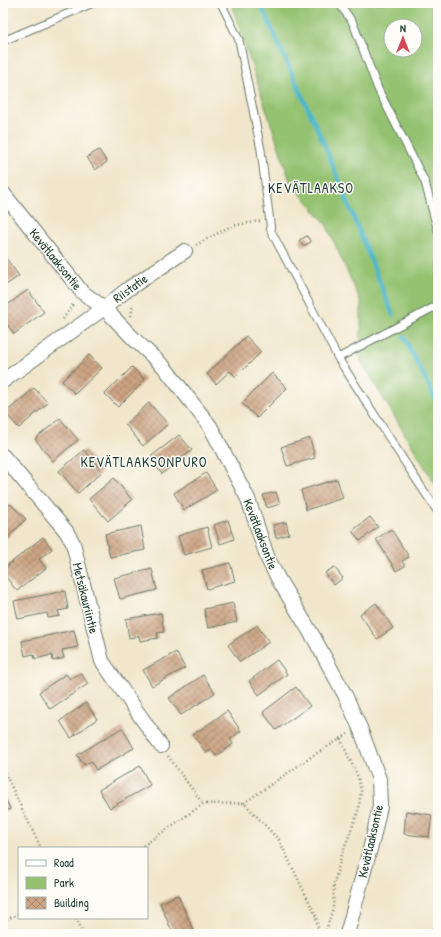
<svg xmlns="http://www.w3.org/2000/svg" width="441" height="937" viewBox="0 0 441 937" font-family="'Patrick Hand',sans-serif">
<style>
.green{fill:#94c271;stroke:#5a8052;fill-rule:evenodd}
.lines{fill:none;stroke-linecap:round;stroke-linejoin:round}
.stream{stroke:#4db7ca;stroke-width:4.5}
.building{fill:url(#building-cross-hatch)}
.service-casing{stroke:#687869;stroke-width:9}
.minor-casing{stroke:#687869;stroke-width:16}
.path{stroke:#687869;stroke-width:2.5;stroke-dasharray:1 3;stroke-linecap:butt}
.service{stroke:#fff;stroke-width:7}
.minor{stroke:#fff;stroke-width:14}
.labels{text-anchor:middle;stroke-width:3;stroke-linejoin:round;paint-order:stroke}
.street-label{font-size:13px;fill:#1f3d34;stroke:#fdfcf7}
.neighbourhood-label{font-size:14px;letter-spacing:1px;fill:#1f3d34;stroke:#fdfcf7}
</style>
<defs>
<pattern id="building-cross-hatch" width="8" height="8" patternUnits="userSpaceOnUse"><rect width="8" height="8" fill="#cda484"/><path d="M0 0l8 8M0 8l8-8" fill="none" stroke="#a6876d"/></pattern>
</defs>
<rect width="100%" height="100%" fill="#fdfcf7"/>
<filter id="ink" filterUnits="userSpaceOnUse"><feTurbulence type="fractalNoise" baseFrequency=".025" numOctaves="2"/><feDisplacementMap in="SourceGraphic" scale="8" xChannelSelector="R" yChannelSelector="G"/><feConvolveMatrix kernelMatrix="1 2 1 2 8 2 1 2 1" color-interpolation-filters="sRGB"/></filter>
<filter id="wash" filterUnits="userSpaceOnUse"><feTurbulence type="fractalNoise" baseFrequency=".012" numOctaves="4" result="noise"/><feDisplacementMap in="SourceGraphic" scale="16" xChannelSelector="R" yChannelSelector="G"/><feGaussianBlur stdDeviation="0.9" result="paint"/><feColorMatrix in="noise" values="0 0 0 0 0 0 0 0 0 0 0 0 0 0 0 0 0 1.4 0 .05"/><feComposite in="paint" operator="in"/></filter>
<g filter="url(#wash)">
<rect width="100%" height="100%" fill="#f1e6cb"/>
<!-- green -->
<path class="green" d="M231,3H429L438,20V489L361,361V302L326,224L290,181ZM391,26H415V50H391Z"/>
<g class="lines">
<!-- stream -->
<g class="stream">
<path d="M260,3L325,146L393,315"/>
<path d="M404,337L438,404"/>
</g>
</g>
<g id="blocks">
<!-- building -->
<g class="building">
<path d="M99,150L107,162L95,170L87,157Z"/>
<path d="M307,236L311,242L303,246L299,240Z"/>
<path d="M3,254L19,276L3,287Z"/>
<path d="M28,290L44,312L14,334L3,319V308Z"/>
<path d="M246,336L261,352L236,377L230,371L216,384L207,374Z"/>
<path d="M89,355L102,368L75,394L62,381Z"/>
<path d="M132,367L145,380L118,407L105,394Z"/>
<path d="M272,373L287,388L257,418L242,403Z"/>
<path d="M34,388L48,403L19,428L5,413Z"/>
<path d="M149,403L168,424L143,446L125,424Z"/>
<path d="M60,418L78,440L53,461L35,439Z"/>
<path d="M179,435L192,450L162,474L149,458Z"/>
<path d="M310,438L315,458L287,466L281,447Z"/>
<path d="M84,450L102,472L78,493L59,471Z"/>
<path d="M206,473L217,490L184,510L174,493Z"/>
<path d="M114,478L132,500L108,521L89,499Z"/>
<path d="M337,479L343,498L306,510L301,490Z"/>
<path d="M276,492L280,504L267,508L263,495Z"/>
<path d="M10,504L26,519L3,542V511Z"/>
<path d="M370,517L378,527L360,541L352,531Z"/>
<path d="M228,520L234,539L220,544L214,525Z"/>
<path d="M286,522L289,534L276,538L273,525Z"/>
<path d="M141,526L145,550L110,557L105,534Z"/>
<path d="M207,527L212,547L184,555L178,536Z"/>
<path d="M391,529L409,557L402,561L405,566L396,571L376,539Z"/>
<path d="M43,537L52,549L39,559L46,568L17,591L3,573V569Z"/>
<path d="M230,563L235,581L207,589L202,570Z"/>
<path d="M334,567L343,578L334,585L325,573Z"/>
<path d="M152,569L157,590L120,599L114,578Z"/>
<path d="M65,591L68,609L58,611L60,616L48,618L47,613L18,619L14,601Z"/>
<path d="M233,603L237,622L208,628L204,609Z"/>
<path d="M376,603L393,628L377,639L360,614Z"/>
<path d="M161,613L164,632L157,633L158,638L140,641L139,636L129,638L126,619Z"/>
<path d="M257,625L269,642L240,662L228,645Z"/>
<path d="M74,630L78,647L62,650L64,658L53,661L52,655L35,659L34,654L25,656L22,641Z"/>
<path d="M176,652L185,668L152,686L143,670Z"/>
<path d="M277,660L287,674L259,695L249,681Z"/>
<path d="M81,673L88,684L50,709L39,692L66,674L70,679Z"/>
<path d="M203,675L215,693L181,715L169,698Z"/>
<path d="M296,687L310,706L276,730L263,712Z"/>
<path d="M86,703L97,719L71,738L60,721Z"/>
<path d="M227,711L241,731L230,739L233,744L216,756L211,750L206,753L193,735Z"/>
<path d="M122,728L134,748L96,770L91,761L84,765L77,755Z"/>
<path d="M140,766L150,785L110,808L99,790Z"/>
<path d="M3,793L10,809L3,812Z"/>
<path d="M406,811L432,815L429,837L404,834Z"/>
<path d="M178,895L195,934H173L160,903Z"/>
</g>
</g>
</g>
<g filter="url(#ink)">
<use href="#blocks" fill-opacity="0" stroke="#687869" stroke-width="1"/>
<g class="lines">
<!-- service casing -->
<g class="service-casing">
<g id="service">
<path d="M221,3L239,40L261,150L271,231L338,358L410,470L438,512"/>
<path d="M339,3L353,23L378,89L425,182L438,231"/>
<path d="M3,41L93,3"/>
<path d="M338,358L438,305"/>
</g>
</g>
<!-- minor casing -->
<g class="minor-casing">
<g id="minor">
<path d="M3,193L82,292L104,308L134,339L164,367L210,426L248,499L268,559L280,582L314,638L345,695L360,728L379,779L380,806L373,838L347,934"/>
<path d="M3,381L104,308L128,289L185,251"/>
<path d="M3,456L66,531L73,543L102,661L161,746"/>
</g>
</g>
<!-- path -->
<g class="path">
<path d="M196,245L231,226L260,221"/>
<path d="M131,316L133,304"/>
<path d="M63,319L74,303"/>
<path d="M168,756L203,804"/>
<path d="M3,769L41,848"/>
<path d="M244,803L311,757L348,734"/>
<path d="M140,848L203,804L244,803L279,840L316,916L319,934"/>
<path d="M76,918L84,934"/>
<path d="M3,921L19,914"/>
<path d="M325,934L333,908L334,883L342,854L358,812L361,791L358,777L340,738"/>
</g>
<!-- service -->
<use href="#service" class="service"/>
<!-- minor -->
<use href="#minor" class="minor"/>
</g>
</g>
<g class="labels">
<!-- street labels -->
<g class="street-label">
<text transform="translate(56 259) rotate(51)" y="5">Kevätlaaksontie</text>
<text transform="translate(130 288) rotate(-36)" y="5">Riistatie</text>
<text transform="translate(261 534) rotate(69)" y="5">Kevätlaaksontie</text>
<text transform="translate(86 598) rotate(76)" y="5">Metsäkauriintie</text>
<text transform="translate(370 841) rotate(-77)" y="5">Kevätlaaksontie</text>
</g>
<!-- neighbourhood labels -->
<g class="neighbourhood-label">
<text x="311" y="193">KEVÄTLAAKSO</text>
<text x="144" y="467">KEVÄTLAAKSONPURO</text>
</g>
</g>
<!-- margin -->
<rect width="441" height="937" fill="none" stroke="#fdfcf7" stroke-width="16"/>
<!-- legend -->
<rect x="18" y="847" width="130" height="72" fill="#fdfcf7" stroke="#a4b0a9"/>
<rect x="26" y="860" width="20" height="6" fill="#ffffff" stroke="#a4b0a9"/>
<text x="54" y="867" font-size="12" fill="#1f3d34">Road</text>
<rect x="26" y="877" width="20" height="12" fill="#94c271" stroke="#a4b0a9"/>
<text x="54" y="887" font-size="12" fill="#1f3d34">Park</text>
<rect x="26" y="897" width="20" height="12" fill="url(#building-cross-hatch)" stroke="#a4b0a9"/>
<text x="54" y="907" font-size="12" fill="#1f3d34">Building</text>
<!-- north arrow -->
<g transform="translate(403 38)"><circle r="19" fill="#fdfcf7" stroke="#a4b0a9"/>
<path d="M0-3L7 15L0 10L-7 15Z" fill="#d1495b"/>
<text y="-6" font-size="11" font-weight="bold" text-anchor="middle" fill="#1f3d34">N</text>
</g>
</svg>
